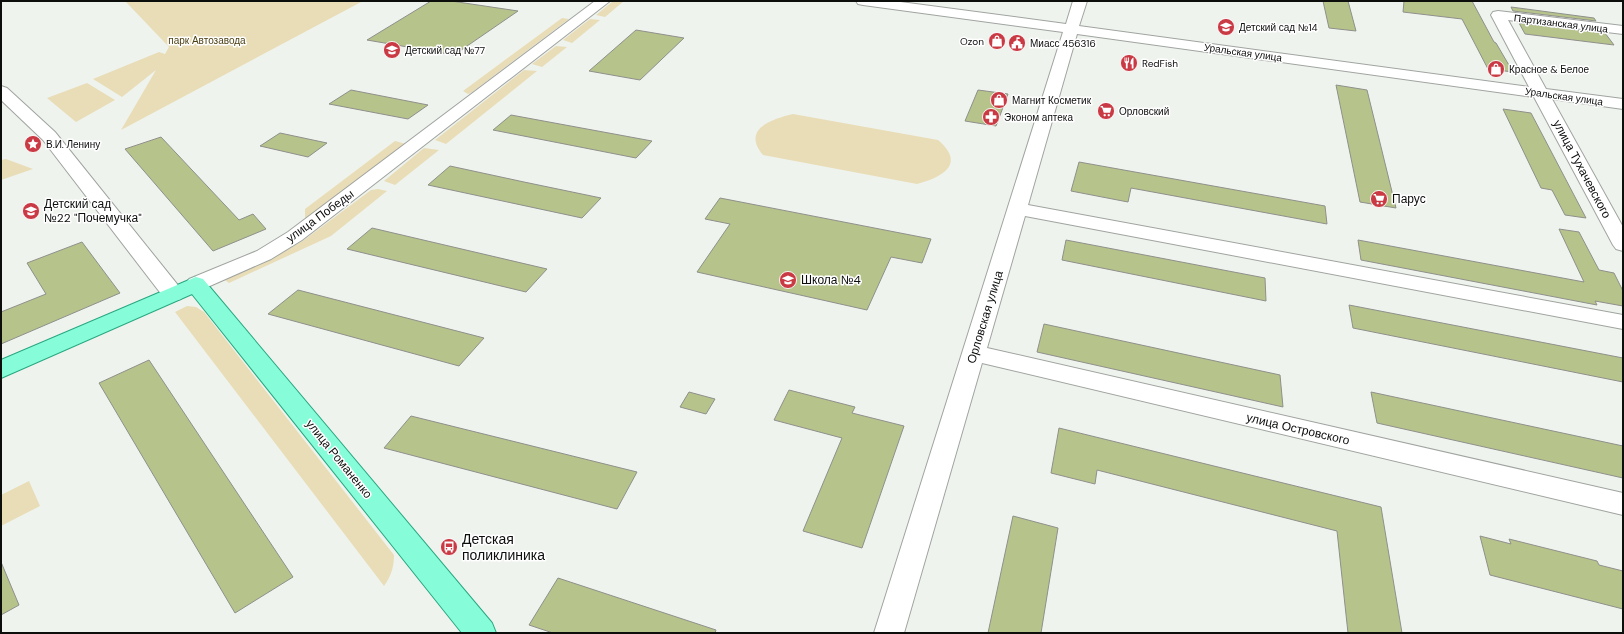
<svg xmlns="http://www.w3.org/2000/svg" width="1624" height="634" viewBox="0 0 1624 634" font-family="'DM Sans',sans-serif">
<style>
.green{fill:#e8ddb7}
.building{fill:#b6c38b;stroke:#8f908b}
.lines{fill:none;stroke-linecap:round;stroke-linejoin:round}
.minor-casing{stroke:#a0a4a0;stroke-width:2}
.major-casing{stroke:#28a780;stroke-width:2}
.minor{fill:#fff;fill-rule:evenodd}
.major{fill:#87fcd9;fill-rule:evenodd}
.labels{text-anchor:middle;stroke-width:3;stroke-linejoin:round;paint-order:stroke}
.far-street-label{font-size:10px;fill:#0c0e0c;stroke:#fff}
.far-poi-label{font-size:10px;fill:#0c0e0c;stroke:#fff;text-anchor:start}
.far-park-label{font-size:10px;fill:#4b3f12;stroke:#fff}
.street-label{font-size:12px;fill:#0c0e0c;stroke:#fff}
.poi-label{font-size:12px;fill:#0c0e0c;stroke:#fff;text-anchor:start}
.near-poi-label{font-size:14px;fill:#0c0e0c;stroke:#fff;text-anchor:start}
</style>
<rect width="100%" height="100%" fill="#eff3ee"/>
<!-- green -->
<g class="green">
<path d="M125,1H363L121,130L156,70L122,97L93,79L159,52L165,54L169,47Z"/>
<path d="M613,1H624L605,17L596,15Z"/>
<path d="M562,18L569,19L471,93L468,94L463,91Z"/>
<path d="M590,19L600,20L572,43L563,40Z"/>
<path d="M556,46L567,47L542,67L532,64Z"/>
<path d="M524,70L537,71L446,144L435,140Z"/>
<path d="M87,83L115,100L76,122L47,98Z"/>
<path d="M793,114L938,140C966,164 943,177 917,184L763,155C741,129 772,119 793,114Z"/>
<path d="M395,141L406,144L313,215L305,218V209Z"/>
<path d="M424,148L439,150L395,185L384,181Z"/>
<path d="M6,159L33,169L1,180V160Z"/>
<path d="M378,189L387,191L331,236L229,283L225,280L271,259L304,240L371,190Z"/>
<path d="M187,306L196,307L204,312L394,555C394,567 391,576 384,586L175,312Z"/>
<path d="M29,481L40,506L1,526V495Z"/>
</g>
<!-- building -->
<g class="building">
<path d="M431,1H451L518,11L454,55L367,40Z"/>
<path d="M1323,1H1348L1356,31L1329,28Z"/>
<path d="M1404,1H1472L1494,42L1496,43L1513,72L1488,69L1462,19L1403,12Z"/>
<path d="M1511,7L1594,18L1596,21L1513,11Z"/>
<path d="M1519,23L1605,33L1614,45L1525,34Z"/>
<path d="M636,30L684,38L640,80L589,71Z"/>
<path d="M1336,85L1367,90L1396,208L1360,202Z"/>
<path d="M351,90L428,105L408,119L329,104Z"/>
<path d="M978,90L1008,94L996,126L965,121Z"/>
<path d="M1503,109L1531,113L1586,218L1565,215L1552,190L1541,188Z"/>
<path d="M511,115L652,141L636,158L493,130Z"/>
<path d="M280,133L327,143L308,157L260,146Z"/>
<path d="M161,137L239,220L253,214L266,229L213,251L125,149Z"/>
<path d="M1079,162L1325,206L1327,224L1131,188L1128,202L1071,191Z"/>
<path d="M450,166L524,182L601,198L582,218L428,185Z"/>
<path d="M720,198L931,239L922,263L891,257L867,310L697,272L730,224L705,219Z"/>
<path d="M372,228L547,269L526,292L347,249Z"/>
<path d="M1559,229L1579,232L1599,270L1614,273L1623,291V306L1595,301L1597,305L1361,260L1358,240L1584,282Z"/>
<path d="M1066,240L1265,278L1266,301L1062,260Z"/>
<path d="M82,242L120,293L1,344V312L46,294L27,263Z"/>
<path d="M298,290L484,338L459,366L268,314Z"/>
<path d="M1349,305L1623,358V382L1353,328Z"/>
<path d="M1044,324L1280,375L1283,407L1037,352Z"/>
<path d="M149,360L293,577L235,613L99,383Z"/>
<path d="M789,390L855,407L852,413L904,426L862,548L803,531L842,438L774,420Z"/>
<path d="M689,392L715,399L706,414L680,407Z"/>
<path d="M1371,392L1623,446V478L1377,423Z"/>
<path d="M411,416L637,472L617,509L384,448Z"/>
<path d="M1059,428L1381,507L1402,633H1348L1337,531L1097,470L1095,484L1051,473Z"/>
<path d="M1013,516L1058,528L1041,633H988Z"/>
<path d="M1480,536L1511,544L1509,539L1597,561L1599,565L1623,571V609L1490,575Z"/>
<path d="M1,562L19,605L1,615Z"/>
<path d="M558,578L716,630L715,633H553L529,625Z"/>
</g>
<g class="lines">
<!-- minor casing -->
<g class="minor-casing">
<g id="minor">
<path d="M595,1H610L302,240L271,259L203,289L196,291L189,289L185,284L189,279L257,251L288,232Z"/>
<path d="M856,1H893L1066,24L1073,1H1087L1079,26L1529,87L1491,15L1493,12L1498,11L1623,26V34L1508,20L1546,89L1623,99V109L1552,99L1623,227V251L1616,249L1613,245L1534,97L1077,34L1028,205L1623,315V329L1025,216L987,348L1623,493V515L982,363L904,633H874L1063,32L863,5L858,4Z"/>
<path d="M1,86L7,88L55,132L181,289L184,294L181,299L173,301L165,299L43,140L1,100Z"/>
</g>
</g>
<!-- major casing -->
<g class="major-casing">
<path id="major" d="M196,277L203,279L492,623L496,633H462L192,294L1,378V360Z"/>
</g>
<!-- minor -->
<use href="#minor" class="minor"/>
<!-- major -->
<use href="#major" class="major"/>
</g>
<!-- icons -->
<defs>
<g id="school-disc" transform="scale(0.9)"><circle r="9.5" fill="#ca3a44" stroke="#fff"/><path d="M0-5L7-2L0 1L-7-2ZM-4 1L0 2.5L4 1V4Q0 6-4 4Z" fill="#fff"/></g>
<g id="shop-disc" transform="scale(0.9)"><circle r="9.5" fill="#ca3a44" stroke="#fff"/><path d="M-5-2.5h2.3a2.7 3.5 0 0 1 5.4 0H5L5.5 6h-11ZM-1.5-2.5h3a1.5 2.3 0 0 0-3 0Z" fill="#fff"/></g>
<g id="civic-disc" transform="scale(0.9)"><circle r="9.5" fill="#ca3a44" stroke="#fff"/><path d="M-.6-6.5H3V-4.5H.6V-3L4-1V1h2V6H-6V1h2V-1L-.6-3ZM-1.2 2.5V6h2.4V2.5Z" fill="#fff"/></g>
<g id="restaurant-disc" transform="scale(0.9)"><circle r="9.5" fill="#ca3a44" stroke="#fff"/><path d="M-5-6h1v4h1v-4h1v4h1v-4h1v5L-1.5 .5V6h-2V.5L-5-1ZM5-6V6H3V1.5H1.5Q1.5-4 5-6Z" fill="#fff"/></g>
<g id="supermarket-disc" transform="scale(0.9)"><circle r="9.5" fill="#ca3a44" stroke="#fff"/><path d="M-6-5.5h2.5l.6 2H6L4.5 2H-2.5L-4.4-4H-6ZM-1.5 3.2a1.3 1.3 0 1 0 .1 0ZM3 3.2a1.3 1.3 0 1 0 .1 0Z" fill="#fff"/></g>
<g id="pharmacy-disc" transform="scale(0.9)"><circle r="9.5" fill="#ca3a44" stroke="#fff"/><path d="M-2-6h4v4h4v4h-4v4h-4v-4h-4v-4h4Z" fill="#fff"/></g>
<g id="sight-disc" transform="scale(0.9)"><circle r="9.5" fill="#ca3a44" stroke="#fff"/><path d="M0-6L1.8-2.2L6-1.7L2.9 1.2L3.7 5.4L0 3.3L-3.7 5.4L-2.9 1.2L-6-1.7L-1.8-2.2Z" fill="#fff"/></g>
<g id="bus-disc" transform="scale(0.9)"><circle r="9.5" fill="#ca3a44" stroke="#fff"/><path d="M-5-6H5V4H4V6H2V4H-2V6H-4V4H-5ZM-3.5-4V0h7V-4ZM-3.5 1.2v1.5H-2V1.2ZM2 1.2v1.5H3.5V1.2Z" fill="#fff"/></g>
</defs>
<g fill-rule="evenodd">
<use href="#school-disc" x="1226" y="27"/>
<use href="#shop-disc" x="997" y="41"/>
<use href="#civic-disc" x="1017" y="43"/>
<use href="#school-disc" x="392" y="50"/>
<use href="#restaurant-disc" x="1129" y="63"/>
<use href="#shop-disc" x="1496" y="69"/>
<use href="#shop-disc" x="999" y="100"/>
<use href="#supermarket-disc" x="1106" y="111"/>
<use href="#pharmacy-disc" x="991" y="117"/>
<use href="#sight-disc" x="33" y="144"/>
<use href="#supermarket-disc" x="1379" y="199"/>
<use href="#school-disc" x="31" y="211"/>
<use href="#school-disc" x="788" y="280"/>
<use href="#bus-disc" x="449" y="547"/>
</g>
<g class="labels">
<!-- far-street labels -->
<g class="far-street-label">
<text transform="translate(1561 23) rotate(7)" y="4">Партизанская улица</text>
<text transform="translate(1243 52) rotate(8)" y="4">Уральская улица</text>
<text transform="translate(1564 96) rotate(8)" y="4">Уральская улица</text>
</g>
<!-- far-poi labels -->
<g class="far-poi-label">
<text x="1239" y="31">Детский сад №14</text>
<text x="984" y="45" text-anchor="end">Ozon</text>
<text x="1030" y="47">Миасс 456316</text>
<text x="405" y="54">Детский сад №77</text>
<text x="1142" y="67">RedFish</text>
<text x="1509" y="73">Красное &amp; Белое</text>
<text x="1012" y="104">Магнит Косметик</text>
<text x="1119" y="115">Орловский</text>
<text x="1004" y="121">Эконом аптека</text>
<text x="46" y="148">В.И. Ленину</text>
</g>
<!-- far-park labels -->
<g class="far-park-label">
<text x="207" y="44">парк Автозавода</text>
</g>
<!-- street labels -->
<g class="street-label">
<text transform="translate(1582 169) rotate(62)" y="4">улица Тухачевского</text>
<text transform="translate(320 216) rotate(-36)" y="4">улица Победы</text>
<text transform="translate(985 317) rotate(-73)" y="4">Орловская улица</text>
<text transform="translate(1298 429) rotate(13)" y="4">улица Островского</text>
<text transform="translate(339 459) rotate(51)" y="4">улица Романенко</text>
</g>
<!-- poi labels -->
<g class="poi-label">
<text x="1392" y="203">Парус</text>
<text x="44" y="208">Детский сад<tspan x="44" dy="14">№22 "Почемучка"</tspan></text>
<text x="801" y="284">Школа №4</text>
</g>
<!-- near-poi labels -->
<g class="near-poi-label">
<text x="462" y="544">Детская<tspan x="462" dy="16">поликлиника</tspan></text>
</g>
</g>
<!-- border -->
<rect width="1624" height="634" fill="none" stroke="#0c0e0c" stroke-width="4"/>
</svg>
